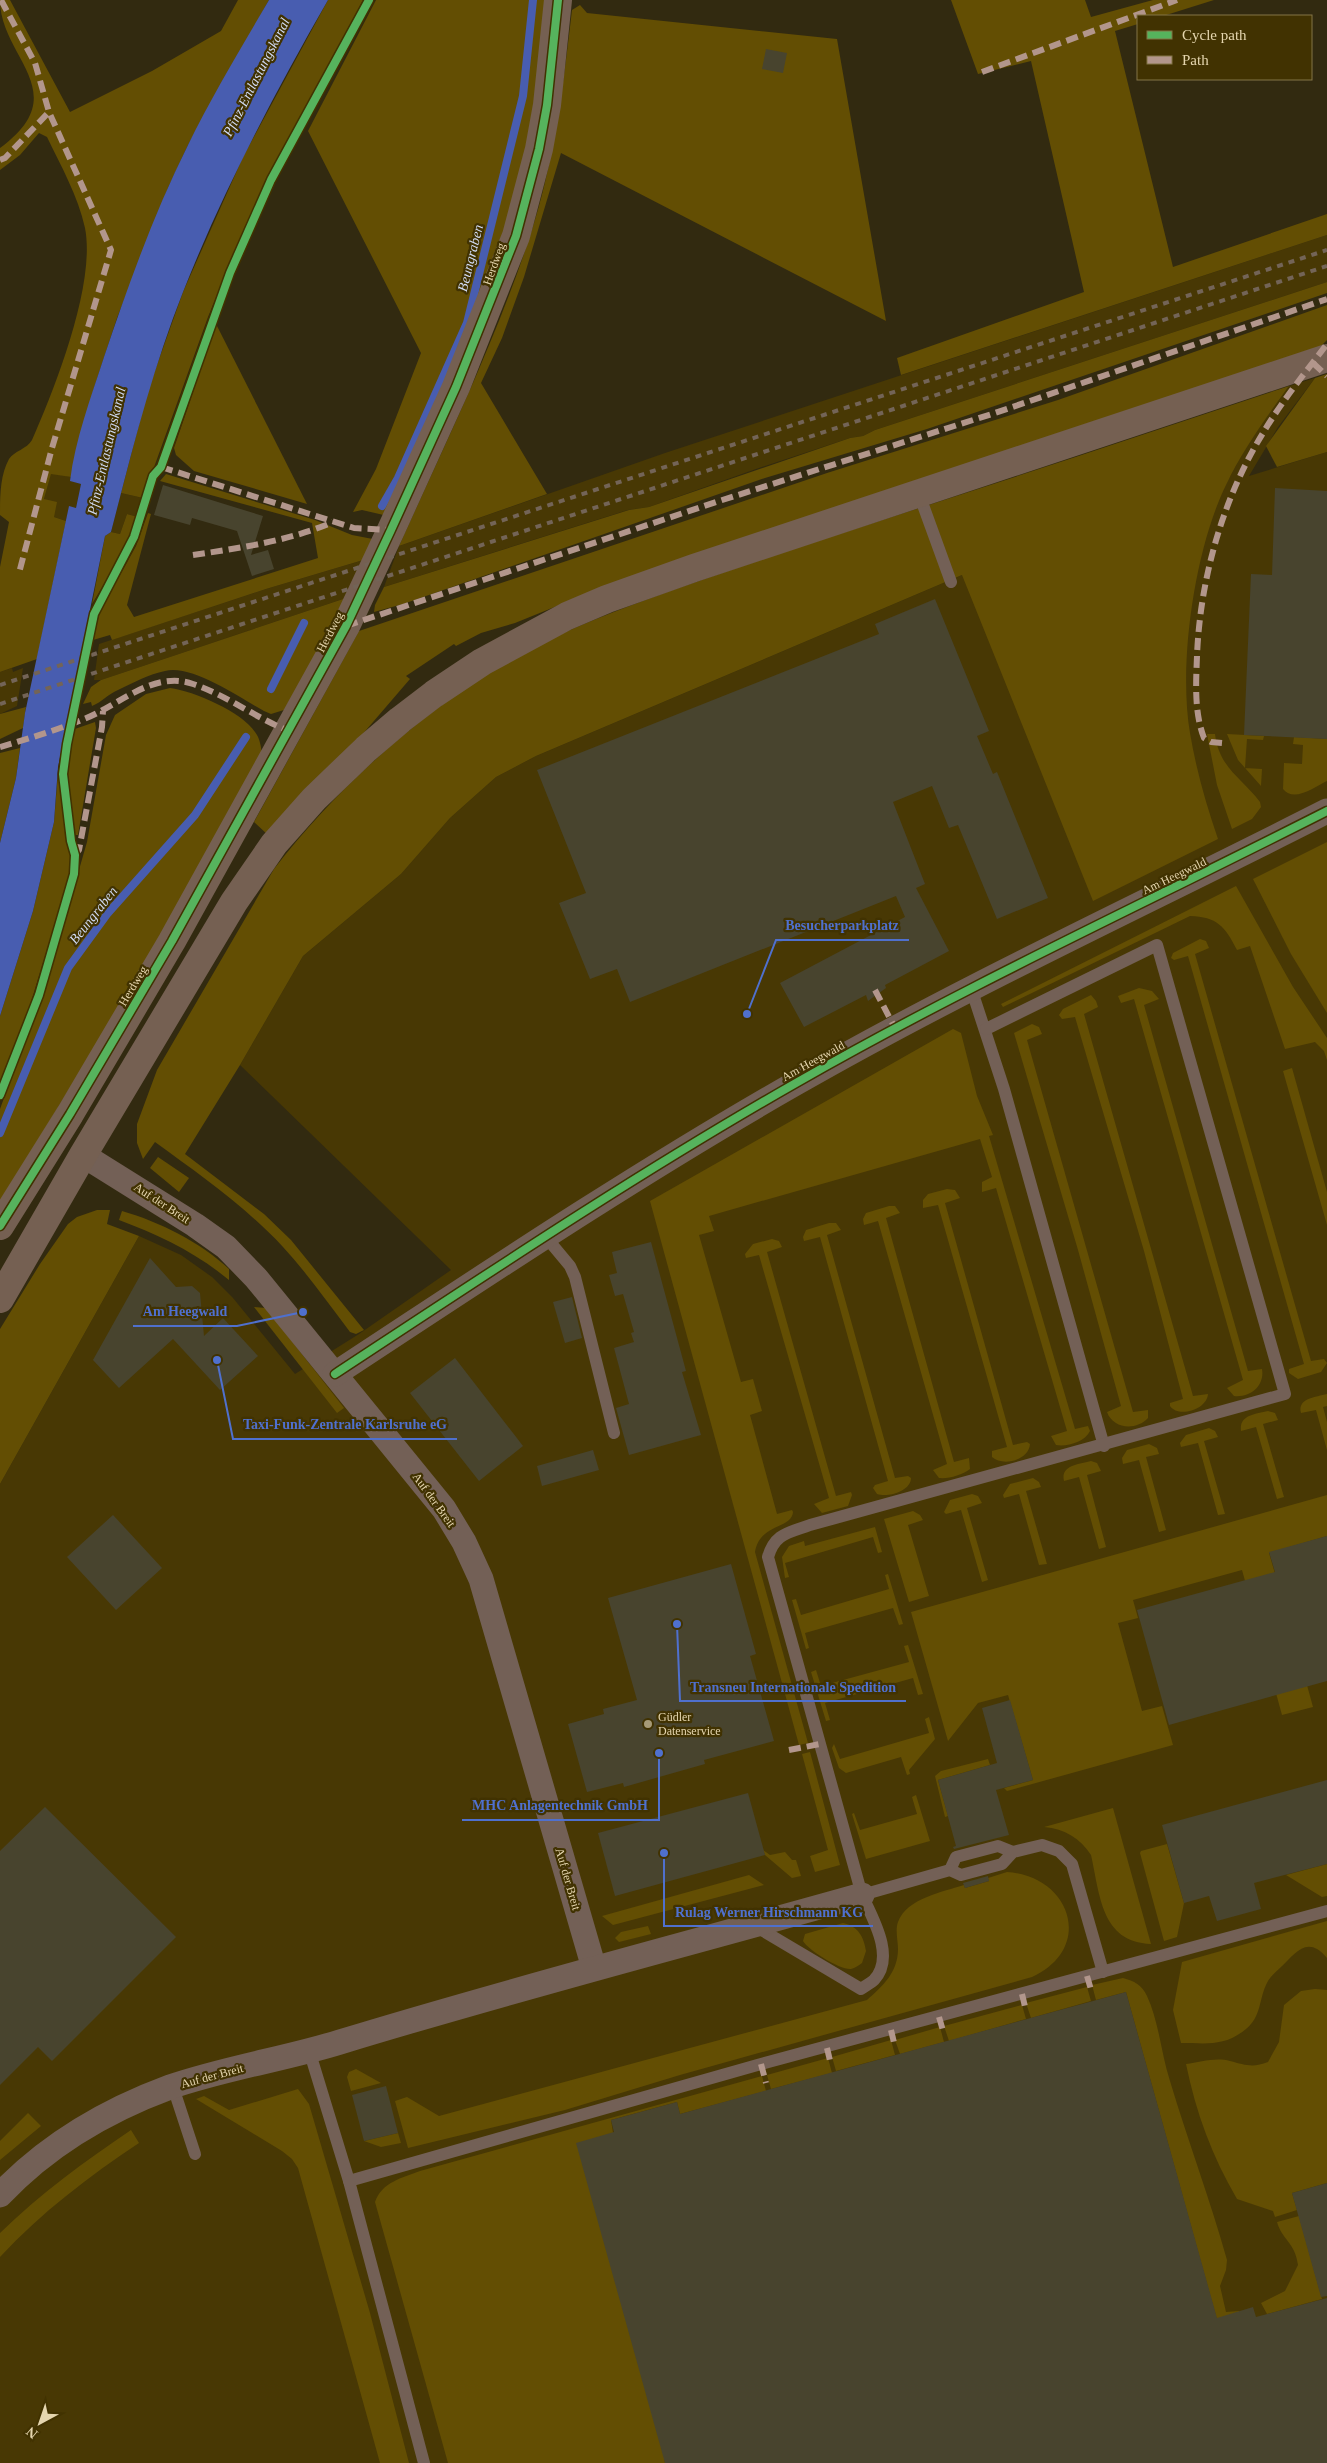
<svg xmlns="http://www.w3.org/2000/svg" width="1327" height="2463" viewBox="0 0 1327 2463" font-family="'Times New Roman',serif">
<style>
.built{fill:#483804}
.green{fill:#634e03}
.water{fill:#485db0}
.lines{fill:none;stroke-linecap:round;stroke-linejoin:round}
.stream{stroke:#485db0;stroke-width:8}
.building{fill:#48442e}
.lane{stroke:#736056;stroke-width:12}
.street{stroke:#736056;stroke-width:25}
.secondary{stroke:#756052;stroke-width:28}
.rail{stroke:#736457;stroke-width:4;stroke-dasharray:6 6;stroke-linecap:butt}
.quiet{stroke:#b2968c;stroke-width:6;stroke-dasharray:12 6;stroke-linecap:butt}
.cycleway-casing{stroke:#413201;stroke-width:11}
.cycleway{stroke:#56b35d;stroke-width:8}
.poi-dot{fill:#a69a77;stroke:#413201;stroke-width:2}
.labels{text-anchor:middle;stroke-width:4.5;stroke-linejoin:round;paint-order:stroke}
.street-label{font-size:12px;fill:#e5d6af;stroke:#413201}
.poi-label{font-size:12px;fill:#e5d6af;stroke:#413201;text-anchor:start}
.water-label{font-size:14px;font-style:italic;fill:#d1dbf4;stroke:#413201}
.leader{fill:none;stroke:#4f70ce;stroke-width:2}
.callout-dot{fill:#4f70ce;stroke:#413201;stroke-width:2}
.callout-label{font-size:14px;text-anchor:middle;font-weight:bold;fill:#4f70ce;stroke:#413201;stroke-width:4.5;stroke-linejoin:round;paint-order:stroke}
</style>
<rect width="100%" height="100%" fill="#322a10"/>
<!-- built -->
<g class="built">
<path d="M1327,235V282L875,430L863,436L850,438L756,469L649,507L628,510L384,587L399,546L665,453Z"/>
<path d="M1315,378L1278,427L1249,476L1327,452V2463H0V1484L139,1236L181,1255L212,1277L233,1298L295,1374L359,1334L451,1270L240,1065L303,956L401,874L450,818L496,777L536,756L962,575L1229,478L1250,440L1289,386Z"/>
<path d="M51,473L71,477V481L81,484L76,508L69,507L66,521L54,517L44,499Z"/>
<path d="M121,493L143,498L138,517L127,514L120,534L111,532Z"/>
<path d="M370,558L349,597L101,680H94L99,644L266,589Z"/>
<path d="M12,668L13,672L23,668L17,706L0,714V672Z"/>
</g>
<!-- green -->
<g class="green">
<path d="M0,0H10L70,112L152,71L221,31L238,0H269L188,145L168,188L117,318L94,388L71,477L51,474L44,499L57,502L54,517L66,521L37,659L0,672V567L9,522L0,515C0,497 0,475 9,459C14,451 27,449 32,440C55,388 96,284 85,228C78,196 61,166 47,137L39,133L20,155L0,170V148C76,92 0,58 0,0Z"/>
<path d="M328,0H363L258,198L242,234L208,317L143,498L121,493L148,390L183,292L243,157Z"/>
<path d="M376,0H547L533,140L510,227L388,516L362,510L353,512L376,469L421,353L308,131Z"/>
<path d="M951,0H1085L1091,17L1153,0H1214L1163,16H1138V24L1115,31L1173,267L1327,214V235L901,375L897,358L1084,292L1031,61L978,74Z"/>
<path d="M580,5L587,13L837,39L886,321L561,153L524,277L502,338L481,383L547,494L399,546C445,444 495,343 530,236C554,163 563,87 572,10Z"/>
<path d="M1327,282V293L927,429L765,478L403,604L374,612L375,605L384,587L629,510L649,507L850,438L863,436L875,430Z"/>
<path d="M1327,305V340L1317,350L609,585L515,623L481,633L456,646L454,644L406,676L410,679L361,736L268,835L254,822L359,631L827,473L1058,400Z"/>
<path d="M216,324L307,504L194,471L176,455L174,448Z"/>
<path d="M1327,374V452L1277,467L1266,446L1315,378Z"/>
<path d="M1289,386C1266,418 1243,449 1226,485C1195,548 1178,663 1190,733C1196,769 1206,804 1218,839L1093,901L962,575L536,756L496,777L450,818L401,874L303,956L240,1065L185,1154L264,1214L291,1240L364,1330L356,1334L350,1332C328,1303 307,1273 283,1247C246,1207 199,1174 155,1142L143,1159L137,1143V1124L157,1070L274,869C342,782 427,706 524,652C569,628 619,610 667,592C746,564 827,538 907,512C1035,471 1162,428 1289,386Z"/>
<path d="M166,474L315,520L352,535L378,540L370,558L266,589L112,640L110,635L93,640L100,611L136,546L148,513L151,514L127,605L134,617L318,558L312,523L160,481Z"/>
<path d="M127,514L138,517L121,556L92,604L105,536L111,532L120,534Z"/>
<path d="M349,597L284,710L271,714L264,711C240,698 192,664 165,671C149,674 133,683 118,690C108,694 102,702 92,706L91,702L83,704L91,687L101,680Z"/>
<path d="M170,688C194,691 242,712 255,732C260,738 261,747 262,754L139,974L0,1203V1109L47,981L87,842L106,735L115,715L146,694Z"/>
<path d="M26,707L23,728L0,739V714Z"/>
<path d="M95,722L96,728L78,835H75L66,773L72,730Z"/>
<path d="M1207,734H1215C1219,768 1242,778 1260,802L1261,807L1252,819L1232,829L1217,785Z"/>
<path d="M1227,734L1264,736L1263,740L1247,739L1245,768L1262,769L1261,786L1238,760Z"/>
<path d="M1294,737L1327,739V781C1314,787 1294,803 1283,789L1284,763L1302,764L1303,745L1293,744Z"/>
<path d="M20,748L16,778L0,843V753Z"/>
<path d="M58,773L72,868L31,1002L0,1086V1016L33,911L54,822Z"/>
<path d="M1327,842V1013L1291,954L1253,879Z"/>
<path d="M1236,886L1293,987L1327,1038V1060L1324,1051L1315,1042L1285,1049L1250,946L1237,950C1225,926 1217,917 1190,916L1003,1007L1001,1004Z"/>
<path d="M1200,939L1206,941L1209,948L1195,954L1311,1361L1324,1359L1327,1363L1321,1372L1298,1379L1289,1373V1369L1304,1364L1188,956L1174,960L1171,958L1173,953Z"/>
<path d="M1139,988L1152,991L1159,999L1144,1005L1248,1371L1262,1369C1265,1386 1250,1398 1234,1396L1227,1388L1243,1380L1134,999L1121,1003L1118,996Z"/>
<path d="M1091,995L1096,1001L1098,1007L1084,1014L1193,1396L1208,1394C1207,1410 1178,1418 1170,1406V1403L1183,1399L1144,1251L1075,1017L1062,1019L1059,1015L1063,1009Z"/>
<path d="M1032,1024L1039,1027L1042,1034L1027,1040L1133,1412L1148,1410V1418C1136,1431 1113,1429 1107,1412L1121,1406L1078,1250L1014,1033Z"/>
<path d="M953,1029L961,1033L977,1096L993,1135L989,1136L1075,1429L1088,1426L1090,1431C1085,1442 1067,1447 1056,1445L1051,1436L1067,1431L996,1188L982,1192V1182L992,1177L980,1139L709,1216L714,1231L699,1235L741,1382L753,1379L762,1411L750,1415L777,1514L792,1510L793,1512C792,1529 760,1523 755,1552L808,1743L799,1745L650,1201Z"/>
<path d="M1292,1068L1327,1192V1225L1283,1071Z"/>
<path d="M158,1157L189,1178L179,1192L150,1168Z"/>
<path d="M947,1189L955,1190L960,1198L945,1203L1013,1445L1027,1442L1030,1444C1029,1460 1003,1467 992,1457V1451L1007,1447L938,1205L923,1208V1200L928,1194Z"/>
<path d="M889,1206H895L900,1213L886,1218L954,1462L969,1458L970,1469C962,1475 949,1479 939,1478L933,1470L947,1464L878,1221L864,1225L863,1219L866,1213Z"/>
<path d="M97,1210H110L107,1224L139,1236L0,1484V1329L40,1264L68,1224L77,1217Z"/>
<path d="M122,1211C160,1222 200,1242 229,1269V1280C195,1252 159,1235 119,1220Z"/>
<path d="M829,1223H836L841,1230L827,1235L895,1478L908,1476L911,1478C911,1491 888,1498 877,1494L873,1488L875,1485L888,1481L820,1237L804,1241L803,1237L806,1230Z"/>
<path d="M772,1239L779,1241L782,1247L767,1252L836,1496L851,1492L852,1495L848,1506L822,1513L814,1504L829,1498L759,1255L746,1258L745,1254L753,1244Z"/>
<path d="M254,1307L266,1308L344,1408L337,1413Z"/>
<path d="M1327,1394V1406L1323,1407L1327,1422V1450L1316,1410L1301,1413C1297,1398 1316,1397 1327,1394Z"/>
<path d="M1268,1411L1275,1413L1278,1420L1263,1424L1284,1497L1277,1499L1256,1427L1241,1431C1239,1415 1255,1414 1268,1411Z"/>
<path d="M1209,1428L1215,1431L1218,1437L1204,1441L1225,1514L1218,1515L1198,1443L1181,1447L1180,1443L1186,1435Z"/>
<path d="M1149,1444L1157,1448L1159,1454L1146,1457L1166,1530L1159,1532L1139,1460L1123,1464L1122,1458L1127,1450Z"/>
<path d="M1091,1461L1097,1463L1101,1471L1087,1475L1106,1547L1099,1549L1079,1477L1064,1481C1060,1465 1080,1464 1091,1461Z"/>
<path d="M1033,1478L1039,1482L1041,1487L1026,1491L1047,1564L1039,1565L1019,1494L1004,1498L1003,1495L1010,1484Z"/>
<path d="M972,1494L978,1496L982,1503L967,1508L988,1580L982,1582L961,1510L946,1514L944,1512L950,1500Z"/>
<path d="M1327,1495V1536L1269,1553L1300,1658L1269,1667L1242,1570L1133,1600L1138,1618L1118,1623L1142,1711L1162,1706L1173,1745L1007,1791L1004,1788L1033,1780L1008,1695L978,1703L948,1741L911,1612Z"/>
<path d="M913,1511L920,1515L923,1520L908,1525L929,1596L909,1602L884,1519Z"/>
<path d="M875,1527L882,1552L878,1553L873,1537L785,1563L789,1577L785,1578L782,1557L789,1546L804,1541L805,1546Z"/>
<path d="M888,1574L903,1624L899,1625L893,1608L805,1633L809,1648L806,1649L792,1600L796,1599L801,1615L889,1589L885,1575Z"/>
<path d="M908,1645L923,1694L918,1695L913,1678L825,1703L830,1720L826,1721L811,1672L816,1670L821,1686L909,1662L904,1646Z"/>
<path d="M1302,1667L1313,1707L1282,1715L1271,1675Z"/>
<path d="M929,1717L935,1739L909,1770L910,1774L907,1775L901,1757L846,1773L839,1768L832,1748L834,1744L840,1759L929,1733L925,1719Z"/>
<path d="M810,1752L840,1865L815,1872L810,1856L828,1850L802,1754Z"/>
<path d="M988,1759L990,1765L938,1780L948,1816L945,1817L935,1776L941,1771Z"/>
<path d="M916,1795L930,1841L866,1859L852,1814L854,1813L860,1830L917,1814L912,1797Z"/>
<path d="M1113,1808L1151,1944C1101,1942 1100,1895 1091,1855C1080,1838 1065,1829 1044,1827Z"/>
<path d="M1167,1844L1184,1903L1177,1937L1164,1941L1140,1853L1141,1851Z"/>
<path d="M763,1850L770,1855L785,1852L792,1860H796L801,1876L792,1878L765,1855Z"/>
<path d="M1327,1864V1896L1322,1897L1286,1875Z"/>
<path d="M1007,1872C1071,1876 1095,1948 1032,1977L680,2075L565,2110L408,2148L395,2101L407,2097L439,2116L867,2000C883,1986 898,1972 898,1949C898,1941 895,1930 898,1922C907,1898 943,1892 964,1885L965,1888L989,1881L988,1878Z"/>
<path d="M749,1875L764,1885L613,1925L602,1916Z"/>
<path d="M1327,1921V1958C1307,1934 1295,1954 1281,1967C1275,1973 1269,1977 1266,1985C1259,2000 1261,2017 1246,2029C1224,2047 1207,2043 1181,2043L1173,2010L1182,1962Z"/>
<path d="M843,1923C858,1926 864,1937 866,1951L862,1963C859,1965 855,1968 851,1969C840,1970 808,1950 803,1941L805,1934Z"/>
<path d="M648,1926L651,1934L619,1942L615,1938L621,1932Z"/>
<path d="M1123,1978C1134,1981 1142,1985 1147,1996C1159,2022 1161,2053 1170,2081C1188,2141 1210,2199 1227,2260L1226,2270L1220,2286L1226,2312L1239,2311L1242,2321L1219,2327L1126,1992L1096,2000L1092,1985Z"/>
<path d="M1087,1987L1091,2001L1031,2018L1026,2003Z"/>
<path d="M1315,1989L1327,1990V2183L1292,2193L1297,2210L1275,2217L1273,2211L1237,2199C1212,2156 1196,2113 1186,2064C1200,2062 1216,2057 1230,2061C1245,2065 1253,2068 1268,2062L1279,2042L1284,2005L1301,1991Z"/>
<path d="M1022,2005L1026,2019L949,2041L944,2026Z"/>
<path d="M940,2027L944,2042L900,2054L895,2040Z"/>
<path d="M891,2040L895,2055L836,2071L832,2057Z"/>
<path d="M828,2058L832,2073L771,2089L767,2075Z"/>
<path d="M356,2069L381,2083L351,2091L347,2077L349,2072Z"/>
<path d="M762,2076L766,2091L680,2114L677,2102L611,2120L665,2463H448L375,2202C382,2182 402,2178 420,2171Z"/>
<path d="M298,2089L309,2104L370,2313L409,2463H380L298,2168L292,2159L282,2151L196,2099L204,2096L229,2110Z"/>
<path d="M28,2113L41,2126L0,2160V2141Z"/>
<path d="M131,2130L139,2143C88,2177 42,2212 0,2257V2233C41,2193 84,2162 131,2130Z"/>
<path d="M398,2133L401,2143L381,2147L364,2141Z"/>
<path d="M1299,2216L1322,2299L1267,2314L1261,2303L1285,2291L1298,2265C1295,2242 1282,2240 1277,2222Z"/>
</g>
<!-- water -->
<path class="water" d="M269,0H328C274,94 223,191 183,292C152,370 132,451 111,532L105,536L58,767L54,822L33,911L0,1016V843L16,778L25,713L69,506L76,508L81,484L70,481C75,440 91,397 104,357C128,286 154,213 188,145C212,96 241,48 269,0Z"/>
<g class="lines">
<!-- stream -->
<g class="stream">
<path d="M382,506L398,478L467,323L523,96L533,0"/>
<path d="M271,689L304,623"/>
<path d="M0,1133L68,968L108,913L195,815L246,737"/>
</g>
</g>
<!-- building -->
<g class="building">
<path d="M766,49L787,53L783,73L762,69Z"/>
<path d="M163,485L263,516L251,555L268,550L274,569L252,576L237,531L192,518L190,525L154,515Z"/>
<path d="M1275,488L1327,491V739L1244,735L1251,574L1272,575Z"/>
<path d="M935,599L989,731L977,736L993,774L997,772L1048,898L997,919L958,825L949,828L932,786L893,802L925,884L916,888L949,951L885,985L886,988L868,1001L866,995L804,1027L780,983L905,917L896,896L630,1002L617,969L590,979L559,903L586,893L537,770L879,634L875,624Z"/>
<path d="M651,1242L686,1371L682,1372L701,1435L629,1455L616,1408L629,1404L614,1348L634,1342L631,1333L634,1332L623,1294L615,1296L609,1275L617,1273L612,1252Z"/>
<path d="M150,1258L176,1287L192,1286L200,1293L204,1336L223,1318L258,1356L220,1390L173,1339L119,1388L93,1360Z"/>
<path d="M572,1297L582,1338L565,1343L553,1302Z"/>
<path d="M455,1358L523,1446L479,1481L410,1393Z"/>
<path d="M593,1450L599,1470L542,1486L537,1466Z"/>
<path d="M113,1515L162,1568L116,1610L67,1557Z"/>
<path d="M1327,1536V1681L1169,1725L1137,1610L1275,1572L1269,1552Z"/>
<path d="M731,1564L756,1654L750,1656L774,1741L704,1760L705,1764L624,1787L623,1783L587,1792L568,1724L604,1714L603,1709L637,1700L608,1598Z"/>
<path d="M1010,1700L1033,1780L996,1790L1009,1835L954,1849L953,1847L956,1846L938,1780L997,1763L982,1708Z"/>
<path d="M1327,1780V1864L1254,1883L1261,1909L1217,1921L1209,1896L1184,1903L1162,1825Z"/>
<path d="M748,1793L765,1855L615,1896L598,1833Z"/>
<path d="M45,1807L176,1937L52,2061L38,2047L0,2085V1851Z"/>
<path d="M988,1876L989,1881L965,1888L963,1883Z"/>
<path d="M1126,1992L1217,2318L1253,2307L1256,2317L1327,2298V2463H665L576,2143L614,2132L611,2120L677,2102L680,2114Z"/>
<path d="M386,2086L398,2133L364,2141L352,2095Z"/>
<path d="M1327,2183V2296L1321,2297L1292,2193Z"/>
</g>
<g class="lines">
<!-- lane -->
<g class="lane">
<path d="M919,494L951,582"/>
<path d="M971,988L1004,1089L1104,1446"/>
<path d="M545,1236L570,1266L575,1277L614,1433"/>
<path d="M950,1870L956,1857L998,1846L1013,1852"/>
<path d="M862,1895L950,1870L961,1875L1002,1864L1013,1852L1042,1845L1059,1851L1072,1864L1103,1972"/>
<path d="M755,1926L861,1989C865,1986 871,1983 874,1980C896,1957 872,1917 862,1895L768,1557C775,1533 789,1533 810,1525L1285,1394L1157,945L986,1029"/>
<path d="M309,2050L349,2181"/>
<path d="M173,2087L195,2154"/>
<path d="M424,2463L349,2181L761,2064L1327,1911"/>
</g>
<!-- street -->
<g class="street">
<path d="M83,1155L195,1225L226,1247L256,1278L444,1509L464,1542L481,1579L594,1968"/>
<path d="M335,1374C487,1274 638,1173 796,1083C969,984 1150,901 1327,811"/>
<path d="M0,2195C48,2144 105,2111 170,2087C225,2068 285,2059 340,2042C513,1989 688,1944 862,1895"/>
</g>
<!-- secondary -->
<g class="secondary">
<path d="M0,1226L70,1114L172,941L346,626L391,530L456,387L516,236L539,149L547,105L558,0"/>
<path d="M0,1299L83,1155L234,902L274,844L314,799L366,749L400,720L434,694L482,662L567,616L607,599L694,568L1327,358"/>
</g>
<!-- rail -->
<g class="rail">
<path d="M0,685L1327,250"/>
<path d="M0,704L1327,266"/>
</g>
<!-- quiet -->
<g class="quiet">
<path d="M1,0L35,63L49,112L111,250L52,448L19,573"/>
<path d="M982,72L1177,0"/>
<path d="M0,160L5,158L49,112"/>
<path d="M1313,363L1327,376"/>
<path d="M161,467L354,528L391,530"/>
<path d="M193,555C240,548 289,541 333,522"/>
<path d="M346,626L716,502L995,413L1327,299"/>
<path d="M1222,743L1211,742L1204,738C1194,712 1196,683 1197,656C1200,579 1223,498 1263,433C1282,401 1305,373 1327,344"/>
<path d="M0,747C28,739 57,730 84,719C118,706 153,670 193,684C226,695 256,718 289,731"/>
<path d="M75,855L79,850L102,727L103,711"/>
<path d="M875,990L895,1028"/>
<path d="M789,1750L820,1744"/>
<path d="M1087,1976L1092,1993"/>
<path d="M1022,1994L1026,2011"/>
<path d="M939,2017L944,2034"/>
<path d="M891,2030L895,2047"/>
<path d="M827,2048L831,2065"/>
<path d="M761,2064L766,2083"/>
</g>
<!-- cycleway casing -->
<g class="cycleway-casing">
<g id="cycleway">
<path d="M0,1095L39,995L74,874L75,855L71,841L63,774L67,744L94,614L134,537L153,476L161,467L230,273L271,180L369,0"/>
<path d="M0,1226L70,1114L172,941L346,626L391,530L456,387L516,236L539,149L547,105L558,0"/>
<path d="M335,1374C487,1274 638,1173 796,1083C969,984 1150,901 1327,811"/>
</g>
</g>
<!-- cycleway -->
<use href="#cycleway" class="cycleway"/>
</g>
<!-- markers -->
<circle class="poi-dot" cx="648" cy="1724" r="5"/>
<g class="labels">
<!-- street labels -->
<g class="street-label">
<text transform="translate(494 264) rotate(-70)" y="4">Herdweg</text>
<text transform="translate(330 632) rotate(-62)" y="4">Herdweg</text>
<text transform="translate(1174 876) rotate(-26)" y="4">Am Heegwald</text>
<text transform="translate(133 986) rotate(-59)" y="4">Herdweg</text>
<text transform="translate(813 1061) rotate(-29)" y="4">Am Heegwald</text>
<text transform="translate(162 1203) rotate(33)" y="4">Auf der Breit</text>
<text transform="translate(434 1500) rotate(54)" y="4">Auf der Breit</text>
<text transform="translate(568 1879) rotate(74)" y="4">Auf der Breit</text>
<text transform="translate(212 2076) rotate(-15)" y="4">Auf der Breit</text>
</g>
<!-- poi labels -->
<g class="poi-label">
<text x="658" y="1721">Güdler<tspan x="658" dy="14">Datenservice</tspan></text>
</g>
<!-- water labels -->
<g class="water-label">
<text transform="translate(256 77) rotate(-63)" y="5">Pfinz-Entlastungskanal</text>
<text transform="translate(470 258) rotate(-76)" y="5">Beungraben</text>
<text transform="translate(106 451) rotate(-77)" y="5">Pfinz-Entlastungskanal</text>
<text transform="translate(93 915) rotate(-52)" y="5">Beungraben</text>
</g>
</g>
<!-- callouts -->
<path class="leader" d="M747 1014L776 940H909M303 1312L237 1326H133M217 1360L233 1439H457M677 1624L680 1701H906M659 1753L659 1820H462M664 1853L664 1926H873"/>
<g class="callout-dot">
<circle cx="747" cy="1014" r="5"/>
<circle cx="303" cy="1312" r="5"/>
<circle cx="217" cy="1360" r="5"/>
<circle cx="677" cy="1624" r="5"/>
<circle cx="659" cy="1753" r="5"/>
<circle cx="664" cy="1853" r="5"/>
</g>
<g class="callout-label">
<text x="842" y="930">Besucherparkplatz</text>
<text x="185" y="1316">Am Heegwald</text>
<text x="345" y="1429">Taxi-Funk-Zentrale Karlsruhe eG</text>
<text x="793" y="1692">Transneu Internationale Spedition</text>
<text x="560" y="1810">MHC Anlagentechnik GmbH</text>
<text x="769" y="1917">Rulag Werner Hirschmann KG</text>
</g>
<!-- legend -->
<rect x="1137" y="15" width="175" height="65" fill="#413201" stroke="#837447"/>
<rect x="1147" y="31" width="25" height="8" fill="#56b35d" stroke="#837447"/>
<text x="1182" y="40" font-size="15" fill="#e5d6af">Cycle path</text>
<rect x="1147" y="56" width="25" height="8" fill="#b2968c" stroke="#837447"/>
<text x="1182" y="65" font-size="15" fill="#e5d6af">Path</text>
<!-- north arrow -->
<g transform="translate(40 2423) rotate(220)" stroke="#413201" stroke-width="4" paint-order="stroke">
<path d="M0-4L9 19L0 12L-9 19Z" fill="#e5d6af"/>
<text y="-8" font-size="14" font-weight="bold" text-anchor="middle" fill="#e5d6af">N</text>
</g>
</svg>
